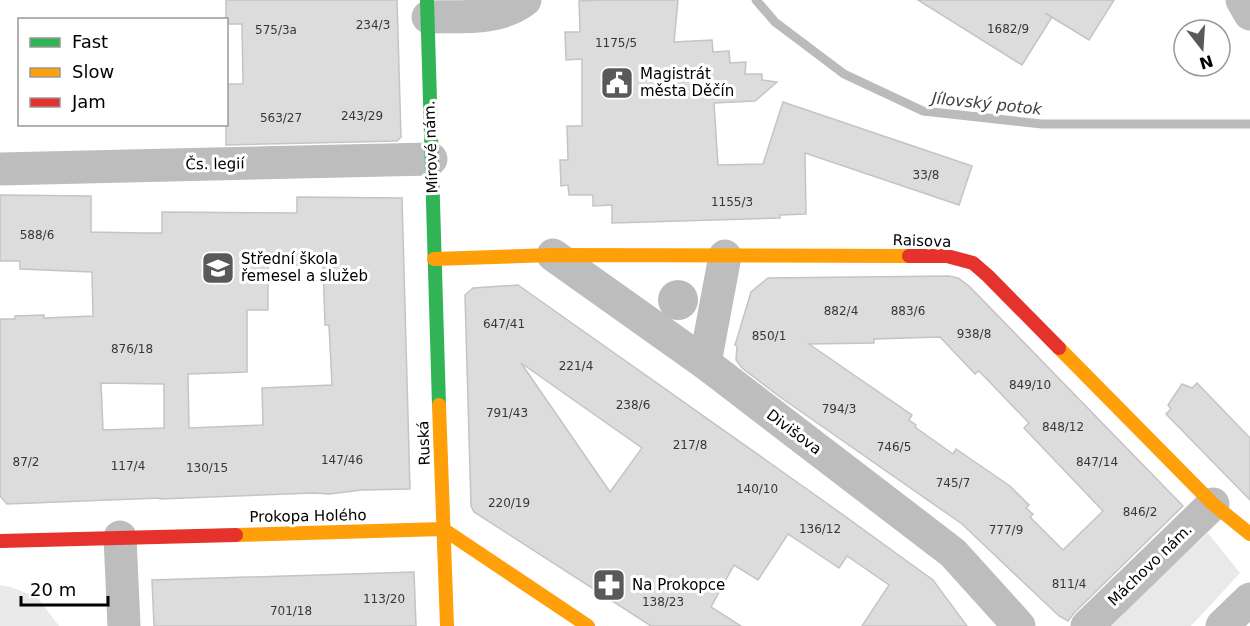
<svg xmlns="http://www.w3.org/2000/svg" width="1250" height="626" viewBox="0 0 1250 626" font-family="'DejaVu Sans',sans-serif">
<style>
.green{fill:#e9e9e9}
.water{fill:#bbb}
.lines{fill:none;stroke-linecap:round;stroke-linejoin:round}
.stream{stroke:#bbb;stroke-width:9}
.building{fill:#dcdcdc;stroke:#c4c4c4;stroke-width:1.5;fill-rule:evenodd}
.street{stroke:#bdbdbd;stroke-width:33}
.fast{stroke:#30b455;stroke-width:14}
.slow{stroke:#ff9f0a;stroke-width:14}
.jam{stroke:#e5322d;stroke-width:14}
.labels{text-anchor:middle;stroke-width:6;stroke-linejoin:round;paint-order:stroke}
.number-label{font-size:12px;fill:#373737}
.poi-label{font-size:15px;fill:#000;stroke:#fff;text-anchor:start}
.street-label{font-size:15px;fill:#000;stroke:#fff}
.water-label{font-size:16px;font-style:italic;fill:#3f3f3f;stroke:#fff}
</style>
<rect width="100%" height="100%" fill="#fff"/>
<!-- green -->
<g class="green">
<path d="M1208,533L1240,573L1191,626H1108Z"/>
<path d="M0,585L11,587L37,597L59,626H0Z"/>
</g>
<!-- water -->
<circle class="water" cx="678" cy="300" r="20"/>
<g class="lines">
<!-- stream -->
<path class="stream" d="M756,0L775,22L844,74L923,111L1042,124H1250"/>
</g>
<!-- building -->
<g class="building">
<path d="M226,0H397L401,137L397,141L226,145V84H243L242,24H226Z"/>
<path d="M600,0H678L674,42L712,40L713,52L729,51L730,63L746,62L745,74H762V80L777,82L755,101L714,103L718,165L763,164L783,102L972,166L959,205L805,153L806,214L780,215V218L612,223V205L593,206V195H569L568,185L561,186L560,160H568L567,126H582V59L566,60L565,32H580L579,1Z"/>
<path d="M918,0H1114L1089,40L1045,13L1052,17L1022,65Z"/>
<path d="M0,195L91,196V232L142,233H162V212L297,213V197L402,198L410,489L362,490L329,494L313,493L160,499V498L7,504L0,496V319H15V316L44,315V318L93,316L92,272L20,269V261H0ZM268,265H323L325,325H329L332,385L262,388L263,425L189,428L188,374L247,372V310H268ZM101,383L164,384V428L103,430Z"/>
<path d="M949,276L958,278L969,286L1183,506L1074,613L1068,621L1059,616L962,524L780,397L742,368L736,360L737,346L735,345L751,292L768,278ZM940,337L975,374L979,371L1029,423L1024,428L1103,511L1063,550L1030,517L1033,514L1026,508L1029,505L1010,486L956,449L953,454L915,427L916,425L909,420L912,415L809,344L874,343V339Z"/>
<path d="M518,285L828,504L933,580L967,626H862L889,585L847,556L839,568L788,534L758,580L734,565L711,607L741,626H651L474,512L471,506L465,295L473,288ZM521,363L642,448L610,492Z"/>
<path d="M1197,383L1250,438V500L1166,414L1171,409L1168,405L1182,384L1192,388Z"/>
<path d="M414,572L416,626H154L152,580Z"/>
</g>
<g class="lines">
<!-- street -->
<g class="street">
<path d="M1242,0L1250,14"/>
<path d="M428,17C460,16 498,21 525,0"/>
<path d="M0,169L431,159"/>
<path d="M553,255L705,363L953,553L1019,626"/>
<path d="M705,363L725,256"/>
<path d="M120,537L124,626"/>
<path d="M1087,626L1213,504"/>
<path d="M1222,626L1250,599"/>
</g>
<!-- fast -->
<path class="fast" d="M427,0L439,405"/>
<!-- slow -->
<g class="slow">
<path d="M434,259L553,255L909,256"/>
<path d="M1059,348L1213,504L1250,534"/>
<path d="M439,405L447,626"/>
<path d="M236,535L443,529L588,626"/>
</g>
<!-- jam -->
<g class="jam">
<path d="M909,256H947L973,263L988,276L1059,348"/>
<path d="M0,541L236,535"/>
</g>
</g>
<!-- icons -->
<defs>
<g id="civic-square" transform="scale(1.725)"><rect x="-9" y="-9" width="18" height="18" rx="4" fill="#595959" stroke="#fff"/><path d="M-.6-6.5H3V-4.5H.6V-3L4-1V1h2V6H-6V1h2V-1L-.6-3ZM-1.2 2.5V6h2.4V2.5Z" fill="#fff"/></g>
<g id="school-square" transform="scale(1.725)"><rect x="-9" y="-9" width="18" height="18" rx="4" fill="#595959" stroke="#fff"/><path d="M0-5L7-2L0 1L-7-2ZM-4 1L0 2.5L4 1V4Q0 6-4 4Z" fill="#fff"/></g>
<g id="pharmacy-square" transform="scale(1.725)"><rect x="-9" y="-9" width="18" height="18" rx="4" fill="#595959" stroke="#fff"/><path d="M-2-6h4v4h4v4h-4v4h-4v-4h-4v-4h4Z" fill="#fff"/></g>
</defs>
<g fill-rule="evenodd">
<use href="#civic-square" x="617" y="83"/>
<use href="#school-square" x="218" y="268"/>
<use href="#pharmacy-square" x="609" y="585"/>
</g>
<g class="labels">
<!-- number labels -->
<g class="number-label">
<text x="373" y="29">234/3</text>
<text x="1008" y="33">1682/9</text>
<text x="276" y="34">575/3a</text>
<text x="616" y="47">1175/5</text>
<text x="362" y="120">243/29</text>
<text x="281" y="122">563/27</text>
<text x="926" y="179">33/8</text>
<text x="732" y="206">1155/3</text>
<text x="37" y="239">588/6</text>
<text x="841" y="315">882/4</text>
<text x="908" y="315">883/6</text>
<text x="504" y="328">647/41</text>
<text x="974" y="338">938/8</text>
<text x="769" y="340">850/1</text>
<text x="132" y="353">876/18</text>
<text x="576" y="370">221/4</text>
<text x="1030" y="389">849/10</text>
<text x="633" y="409">238/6</text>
<text x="839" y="413">794/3</text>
<text x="507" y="417">791/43</text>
<text x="1063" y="431">848/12</text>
<text x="690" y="449">217/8</text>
<text x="894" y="451">746/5</text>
<text x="342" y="464">147/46</text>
<text x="26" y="466">87/2</text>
<text x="1097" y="466">847/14</text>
<text x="128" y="470">117/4</text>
<text x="207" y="472">130/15</text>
<text x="953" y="487">745/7</text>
<text x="757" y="493">140/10</text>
<text x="509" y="507">220/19</text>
<text x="1140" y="516">846/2</text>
<text x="820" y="533">136/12</text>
<text x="1006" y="534">777/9</text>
<text x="1069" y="588">811/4</text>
<text x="384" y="603">113/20</text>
<text x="663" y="606">138/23</text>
<text x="291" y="615">701/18</text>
</g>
<!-- poi labels -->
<g class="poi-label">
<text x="640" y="79">Magistrát<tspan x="640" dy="17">města Děčín</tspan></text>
<text x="241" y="264">Střední škola<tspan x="241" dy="17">řemesel a služeb</tspan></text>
<text x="632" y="590">Na Prokopce</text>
</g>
<!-- street labels -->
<g class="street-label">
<text transform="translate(431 147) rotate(-92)" y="5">Mírové nám.</text>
<text transform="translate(215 164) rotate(-1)" y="5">Čs. legií</text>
<text transform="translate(922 241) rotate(2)" y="5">Raisova</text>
<text transform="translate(794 432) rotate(37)" y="5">Divišova</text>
<text transform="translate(424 443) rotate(-92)" y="5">Ruská</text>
<text transform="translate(308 516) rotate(-1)" y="5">Prokopa Holého</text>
<text transform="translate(1150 565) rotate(-44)" y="5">Máchovo nám.</text>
</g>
<!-- water labels -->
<g class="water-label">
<text transform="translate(987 103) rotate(6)" y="6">Jílovský potok</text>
</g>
</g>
<!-- legend -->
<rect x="18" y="18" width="210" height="108" fill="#ffffff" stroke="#999999" stroke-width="1.5"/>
<rect x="30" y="38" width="30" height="9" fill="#30b455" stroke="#999999" stroke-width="1.5"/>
<text x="72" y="48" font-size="18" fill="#000000">Fast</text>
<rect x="30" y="68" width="30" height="9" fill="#ff9f0a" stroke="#999999" stroke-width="1.5"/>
<text x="72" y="78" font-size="18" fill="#000000">Slow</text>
<rect x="30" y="98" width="30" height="9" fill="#e5322d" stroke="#999999" stroke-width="1.5"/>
<text x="72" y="108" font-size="18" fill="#000000">Jam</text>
<!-- north arrow -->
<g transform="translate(1202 48) rotate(163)"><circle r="28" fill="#ffffff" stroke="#999999" stroke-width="1.5"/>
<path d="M0-4.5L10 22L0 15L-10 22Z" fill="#595959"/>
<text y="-9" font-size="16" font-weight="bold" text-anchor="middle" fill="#000000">N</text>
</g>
<!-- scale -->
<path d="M21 596v9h87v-9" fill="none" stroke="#000000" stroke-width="3"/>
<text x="30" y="596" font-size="18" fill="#000000" stroke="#ffffff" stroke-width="4.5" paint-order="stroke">20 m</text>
</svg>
